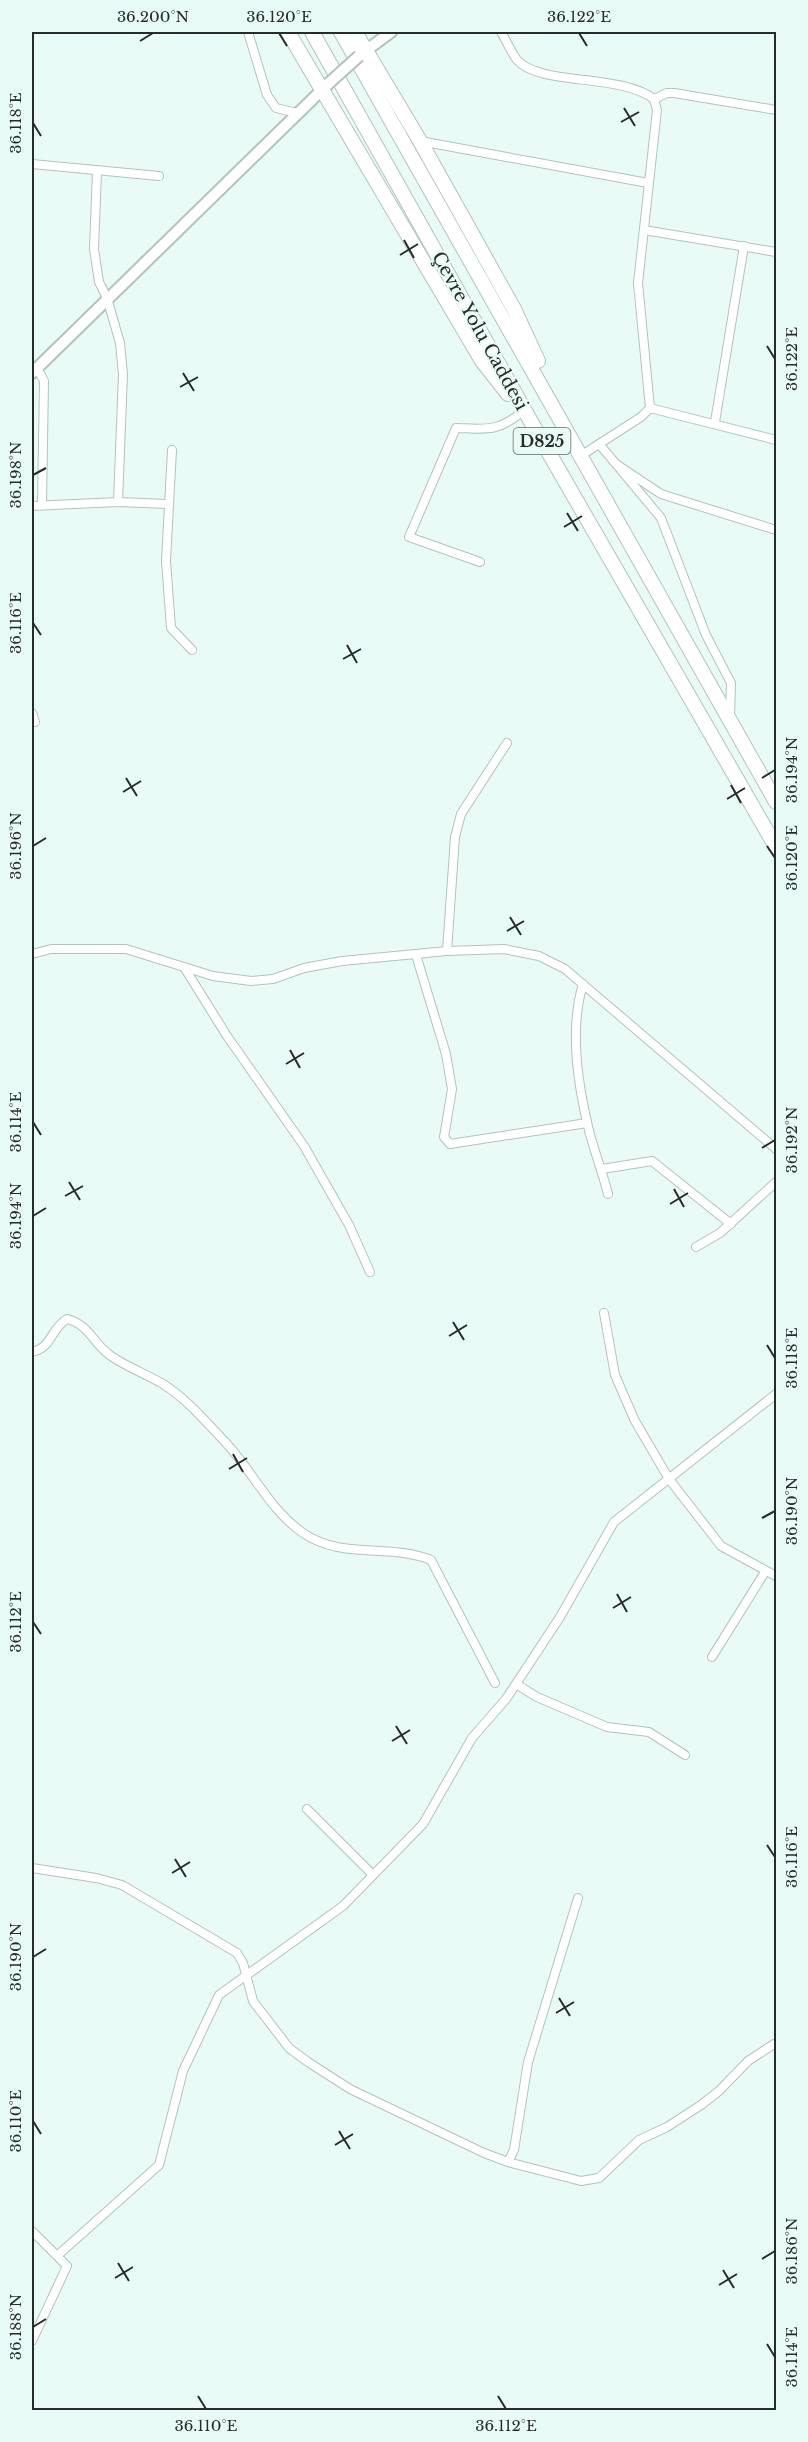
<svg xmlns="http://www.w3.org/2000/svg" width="808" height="2442" viewBox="0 0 808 2442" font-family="'Libre Baskerville',serif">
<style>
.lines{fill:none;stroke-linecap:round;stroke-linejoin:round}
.street-casing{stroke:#b2c3be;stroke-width:10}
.secondary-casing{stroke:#b2c3be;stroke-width:14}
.highway-casing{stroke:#b2c3be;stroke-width:16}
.street{stroke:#fff;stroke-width:8}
.secondary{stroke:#fff;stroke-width:10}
.highway{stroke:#fff;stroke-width:14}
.secondary-bridge-casing{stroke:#b2c3be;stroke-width:14;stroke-linecap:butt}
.secondary-bridge{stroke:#fff;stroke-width:10}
.ticks{fill:none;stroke:#262c2a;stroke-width:2}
.labels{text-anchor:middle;stroke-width:4.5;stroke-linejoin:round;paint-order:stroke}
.shield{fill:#e9fbf6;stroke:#606a67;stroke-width:1.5}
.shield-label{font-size:16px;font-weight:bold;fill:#262c2a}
.street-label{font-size:18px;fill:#262c2a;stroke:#e9fbf6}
.neatline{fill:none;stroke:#262c2a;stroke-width:2}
.ticks-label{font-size:15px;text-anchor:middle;fill:#262c2a}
</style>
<rect width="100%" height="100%" fill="#e9fbf6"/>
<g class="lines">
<!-- street casing -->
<g class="street-casing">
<g id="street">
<path d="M248,32L267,95L276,108L297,113"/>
<path d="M501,32C506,40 511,52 517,60C540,86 619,73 654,99L657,110L638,283L650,408L641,417L599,444"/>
<path d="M654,99L667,93H674L776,110"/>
<path d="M420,141L648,183"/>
<path d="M32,164L159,176"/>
<path d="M97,171L94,249L99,282L107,298L120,343L123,374L118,502"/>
<path d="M644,230L776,252"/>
<path d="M37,368L44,381L42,505"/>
<path d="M650,408L776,440"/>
<path d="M715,422L744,246"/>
<path d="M172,450L166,561L171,628L192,650"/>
<path d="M582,455L599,444L616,464L661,494L776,530"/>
<path d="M616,464L661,518L706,635L731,683L730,716"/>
<path d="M32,506L118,502L167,504"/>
<path d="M480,562L409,537L456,428C486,429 498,432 522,412"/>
<path d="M32,713L35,722"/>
<path d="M447,951L455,837L461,814L507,743"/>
<path d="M32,954L51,949H126L213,976L251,981L273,979L304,968L342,961L447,951L504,949L539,956L565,969L776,1149"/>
<path d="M416,955L446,1054L452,1089L444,1137L450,1144L587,1123"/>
<path d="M184,967L227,1036L304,1146L349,1225L370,1272"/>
<path d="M583,984C570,1026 577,1079 587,1122C592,1146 602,1170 608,1194"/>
<path d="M602,1169L652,1161L731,1224"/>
<path d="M696,1247L720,1233L776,1182"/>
<path d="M604,1313L615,1375L635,1421L669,1479L721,1546L776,1576"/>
<path d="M32,1352C52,1348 51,1328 67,1319C90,1325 93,1344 111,1356C127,1367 146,1374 163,1384C187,1399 207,1423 226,1443C254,1473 269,1509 303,1533C342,1560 390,1543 431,1560L495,1683"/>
<path d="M712,1657L765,1572"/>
<path d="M516,1684L537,1697L607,1727L649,1732L685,1755"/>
<path d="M307,1809L373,1875"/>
<path d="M32,1868L96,1878L122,1885L237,1953L243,1963L253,2001L289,2048L308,2062L350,2089L484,2153L508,2162L514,2150L528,2062L578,1898"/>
<path d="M508,2162L581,2181L599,2178L639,2140L667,2127L701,2105L719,2091L748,2061L774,2044"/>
<path d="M32,2231L67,2266L32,2341"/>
<path d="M58,2255L159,2165L183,2071L219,1995L343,1906L423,1824L472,1738L506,1699L560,1617L614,1522L776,1394"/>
</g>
</g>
<!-- secondary casing -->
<g class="secondary-casing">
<g id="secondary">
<path d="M360,55L391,32"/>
<path d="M32,373L328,84"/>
</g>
</g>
<!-- highway casing -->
<g class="highway-casing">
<g id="highway">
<path d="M288,32L482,361L508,394"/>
<path d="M312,32L534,427L776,847"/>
<path d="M341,32L776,802"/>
<path d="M355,32L420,141L514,309L538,361"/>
</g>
</g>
<!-- street -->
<use href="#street" class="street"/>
<!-- secondary -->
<use href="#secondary" class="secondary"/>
<!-- highway -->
<use href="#highway" class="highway"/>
<!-- secondary-bridge casing -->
<g class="secondary-bridge-casing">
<path id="secondary-bridge" d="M329,83L359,56"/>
</g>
<!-- secondary-bridge -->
<use href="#secondary-bridge" class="secondary-bridge"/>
</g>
<!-- ticks -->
<path class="ticks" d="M279,33L287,46M579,33L587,46M140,41L153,33M624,108L635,126M621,122L639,112M33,123L41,136M404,240L414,258M400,255L418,244M767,346L775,359M183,373L194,391M180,387L198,377M33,475L46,468M567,513L578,531M564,527L582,516M33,623L41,635M347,645L357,663M343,659L361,649M126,778L137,796M762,778L775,770M731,785L741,803M123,792L141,781M727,799L745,788M33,846L46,838M767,846L775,858M510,917L521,935M507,931L524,921M290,1050L300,1068M286,1064L304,1053M33,1122L41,1135M762,1148L775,1140M69,1182L80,1200M674,1189L684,1207M65,1196L83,1186M670,1204L688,1193M33,1216L46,1208M453,1322L464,1340M449,1336L467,1325M767,1345L775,1358M233,1454L243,1472M229,1469L247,1458M762,1518L775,1511M617,1594L627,1612M613,1608L631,1597M33,1622L41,1634M396,1726L407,1744M392,1741L410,1730M767,1845L775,1857M175,1859L186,1877M172,1873L190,1862M33,1957L46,1949M559,1998L570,2016M556,2013L574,2002M33,2121L41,2134M339,2131L350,2149M335,2145L353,2134M762,2259L775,2251M118,2263L129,2281M723,2270L734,2288M115,2278L133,2267M719,2285L737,2274M33,2327L46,2319M767,2344L775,2357M198,2396L206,2409M498,2396L506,2409"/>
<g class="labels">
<!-- shield labels -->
<rect class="shield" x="513.5" y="428" width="57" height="26" rx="4.5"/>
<g class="shield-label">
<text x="542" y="447">D825</text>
</g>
<!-- street labels -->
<g class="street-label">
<text transform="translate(480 331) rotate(61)" y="6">Çevre Yolu Caddesi</text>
</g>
</g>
<!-- border -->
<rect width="808" height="2442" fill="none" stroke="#e9fbf6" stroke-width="66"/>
<rect x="33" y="33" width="742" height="2376" class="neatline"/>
<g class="ticks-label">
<text x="153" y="22">36.200°N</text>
<text x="279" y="22">36.120°E</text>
<text x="579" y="22">36.122°E</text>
<text transform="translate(16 123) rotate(-90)" y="5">36.118°E</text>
<text transform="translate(792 359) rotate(-90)" y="5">36.122°E</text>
<text transform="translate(16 475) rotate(-90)" y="5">36.198°N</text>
<text transform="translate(16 623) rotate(-90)" y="5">36.116°E</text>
<text transform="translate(792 770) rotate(-90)" y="5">36.194°N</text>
<text transform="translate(16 846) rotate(-90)" y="5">36.196°N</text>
<text transform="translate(792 858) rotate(-90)" y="5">36.120°E</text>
<text transform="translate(16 1122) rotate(-90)" y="5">36.114°E</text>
<text transform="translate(792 1140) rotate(-90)" y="5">36.192°N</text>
<text transform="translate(16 1216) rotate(-90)" y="5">36.194°N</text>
<text transform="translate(792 1358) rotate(-90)" y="5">36.118°E</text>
<text transform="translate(792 1511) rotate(-90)" y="5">36.190°N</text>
<text transform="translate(16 1622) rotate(-90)" y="5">36.112°E</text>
<text transform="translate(792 1857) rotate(-90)" y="5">36.116°E</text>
<text transform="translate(16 1957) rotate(-90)" y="5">36.190°N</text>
<text transform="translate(16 2121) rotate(-90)" y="5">36.110°E</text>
<text transform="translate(792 2251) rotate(-90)" y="5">36.186°N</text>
<text transform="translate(16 2327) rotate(-90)" y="5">36.188°N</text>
<text transform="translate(792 2357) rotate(-90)" y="5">36.114°E</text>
<text x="206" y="2431">36.110°E</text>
<text x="506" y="2431">36.112°E</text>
</g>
</svg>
